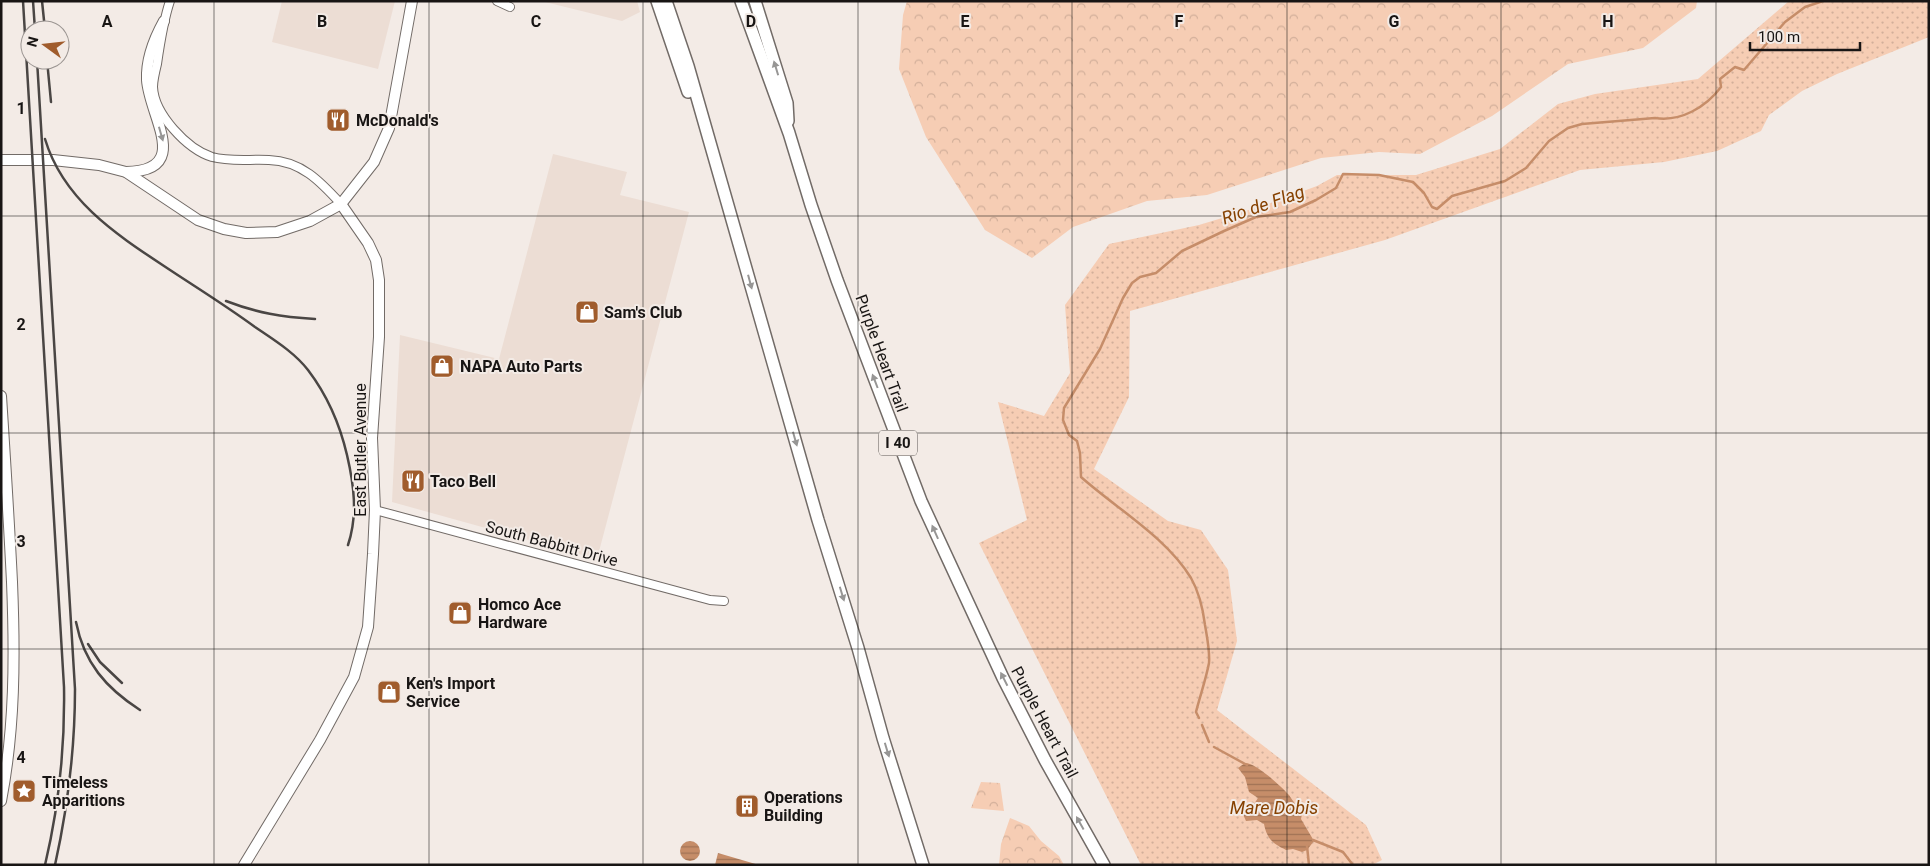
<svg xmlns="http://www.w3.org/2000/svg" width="1930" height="866" viewBox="0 0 1930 866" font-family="Roboto,sans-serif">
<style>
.built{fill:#ecddd4}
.grass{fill:url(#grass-dots)}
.forest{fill:url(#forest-crowns)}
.water{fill:url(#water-rules)}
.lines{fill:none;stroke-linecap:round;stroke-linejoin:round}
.stream{stroke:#c68d69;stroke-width:2.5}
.minor-casing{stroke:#726b67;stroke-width:10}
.major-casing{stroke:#726b67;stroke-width:12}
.highway-casing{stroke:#726b67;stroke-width:14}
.minor{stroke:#fff;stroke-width:8}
.major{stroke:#fff;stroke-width:10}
.highway{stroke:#fff;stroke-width:11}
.rail{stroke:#4a4644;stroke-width:2.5}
.oneway{fill:#979695}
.grid{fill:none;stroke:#181514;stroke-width:1;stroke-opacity:0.55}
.labels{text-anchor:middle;stroke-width:4;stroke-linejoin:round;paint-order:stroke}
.shield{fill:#f3ebe6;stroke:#5a5553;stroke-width:1}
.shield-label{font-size:15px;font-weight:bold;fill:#181514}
.poi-label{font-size:16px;font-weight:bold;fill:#181514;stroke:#f3ebe6;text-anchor:start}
.street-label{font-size:16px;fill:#181514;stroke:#f3ebe6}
.water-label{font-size:18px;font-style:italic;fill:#864100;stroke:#f3ebe6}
.grid-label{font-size:16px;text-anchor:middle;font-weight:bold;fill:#181514;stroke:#f3ebe6;stroke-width:4;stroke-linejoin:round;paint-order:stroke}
</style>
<defs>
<pattern id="grass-dots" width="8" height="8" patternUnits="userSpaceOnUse" patternTransform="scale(1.25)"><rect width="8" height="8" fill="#f6cdb4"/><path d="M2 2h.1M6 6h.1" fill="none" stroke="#d2af9a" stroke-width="1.8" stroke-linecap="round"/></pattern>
<pattern id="forest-crowns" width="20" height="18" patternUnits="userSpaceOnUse" patternTransform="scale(1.25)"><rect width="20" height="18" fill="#f6cdb4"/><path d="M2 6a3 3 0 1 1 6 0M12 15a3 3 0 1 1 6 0" fill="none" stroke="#d2af9a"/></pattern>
<pattern id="water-rules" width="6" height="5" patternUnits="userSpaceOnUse" patternTransform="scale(1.25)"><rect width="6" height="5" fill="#c68d69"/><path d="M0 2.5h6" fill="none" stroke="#a07255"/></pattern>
</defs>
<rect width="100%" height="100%" fill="#f3ebe6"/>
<!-- built -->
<g class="built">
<path d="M282,1H395L378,69L272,42Z"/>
<path d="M541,1H637L640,12L622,21Z"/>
<path d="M553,154L627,172L620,195L689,212L597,559L392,502L400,335L499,359Z"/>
</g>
<!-- grass -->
<path class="grass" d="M1789,1H1929V37L1837,74L1802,91L1769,115L1761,131L1717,151L1664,162L1580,170L1385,240L1130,311L1129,397L1094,469L1168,521L1201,530L1228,570L1237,641L1217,710L1366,825L1382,860L1372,865H1141L979,543L1027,520L998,402L1044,416L1070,373L1065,305L1109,244L1199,225L1265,205L1317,186L1337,175H1416L1500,149L1558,104L1595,94L1698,79Z"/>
<!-- forest -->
<g class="forest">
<path d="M907,1H1697L1696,8L1643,48L1568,64L1492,116L1420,154L1379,152L1321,158L1207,195L1147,201L1073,227L1032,258L985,230L926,137L899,69L903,15Z"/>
<path d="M981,782L1000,783L1004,811L971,808Z"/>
<path d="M1010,818L1029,826L1041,841L1059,856L1064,865H999L1001,844Z"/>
</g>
<!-- water -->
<g class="water">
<path d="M1245,763C1256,763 1281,786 1289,795C1293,801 1298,808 1302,814L1301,819L1314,841L1307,850L1302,852L1293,849L1286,850C1273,844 1267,839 1264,824L1257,820L1246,821L1242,812L1246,805L1254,804L1258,798L1249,792L1245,777L1238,768Z"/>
<circle cx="690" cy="851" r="10"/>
<path d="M718,853L759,865H715Z"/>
</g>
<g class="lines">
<!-- stream -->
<g class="stream">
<path d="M1199,718L1196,712C1200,696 1206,679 1209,663C1210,651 1207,637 1205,625C1203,609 1199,592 1191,578C1166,537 1117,509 1081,477L1080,453L1077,441L1069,435L1063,420L1064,408L1100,349L1123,298L1132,283L1140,277L1156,273L1182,251L1224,231L1256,217L1290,212L1316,200L1336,188L1343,174L1379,175L1413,182L1424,193L1432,207L1437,209L1452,196L1505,181L1526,168L1549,141L1568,128L1582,124L1655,118C1681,122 1706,107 1721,87L1720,79L1735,67L1744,70L1785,22L1805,7L1823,1"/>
<path d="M1202,725L1209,742"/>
<path d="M1214,747L1247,765"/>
<path d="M1313,840L1343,852L1353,865"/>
<path d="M1307,846L1309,865"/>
</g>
<!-- minor casing -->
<g class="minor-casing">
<g id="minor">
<path d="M170,1C163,22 160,43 157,64C155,72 153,80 153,87C154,114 187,149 212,157C230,162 250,159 269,160C301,161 320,181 341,204"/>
<path d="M497,1L510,7"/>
<path d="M375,510L710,600L724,601"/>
</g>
</g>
<!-- major casing -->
<g class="major-casing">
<g id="major">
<path d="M1,160H53L99,165L126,172L198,220L224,229L246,233L277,232L310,221L341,204L374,162L389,128L412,1"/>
<path d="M126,172C193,171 149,116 147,80C146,59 154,39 164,21"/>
<path d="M1,396C5,458 9,520 12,582C15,656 15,728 1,801"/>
<path d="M244,865L320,740L354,677L368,627L373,554L375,510L372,438L379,337V280L376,260L368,243L341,204"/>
</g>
</g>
<!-- highway casing -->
<g class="highway-casing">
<g id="highway">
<path d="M657,1L688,92"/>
<path d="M666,1L688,66L818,520L858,648L883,738L923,865"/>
<path d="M741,1L789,133L811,205L837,280L921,501L1003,678L1045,760L1104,865"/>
<path d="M755,1L787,103L788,121"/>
</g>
</g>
<!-- minor -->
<use href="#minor" class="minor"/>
<!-- major -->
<use href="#major" class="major"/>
<!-- highway -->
<use href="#highway" class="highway"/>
<!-- rail -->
<g class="rail">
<path d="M23,1L64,687C65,747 59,806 45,865"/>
<path d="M33,1L35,30"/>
<path d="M42,1L45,30"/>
<path d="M37,60L75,689C75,749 68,806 55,865"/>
<path d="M47,60L51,102"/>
<path d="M45,139C63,199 114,233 164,266C194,286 225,305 255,327C274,340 294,352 308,370C327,395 340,425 347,455C354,485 358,515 348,545"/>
<path d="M226,301C257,313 282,317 315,319"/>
<path d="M76,622C84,663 106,688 140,710"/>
<path d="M88,644L100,662L122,683"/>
</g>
</g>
<!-- one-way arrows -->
<defs><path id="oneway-solid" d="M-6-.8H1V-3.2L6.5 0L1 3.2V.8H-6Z" transform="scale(1.25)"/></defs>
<g class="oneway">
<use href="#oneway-solid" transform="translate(776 68) rotate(-107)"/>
<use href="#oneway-solid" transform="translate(161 134) rotate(74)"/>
<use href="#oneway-solid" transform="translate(750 282) rotate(75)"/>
<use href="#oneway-solid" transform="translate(875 381) rotate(-111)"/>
<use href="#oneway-solid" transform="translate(795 439) rotate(74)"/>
<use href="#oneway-solid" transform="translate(935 532) rotate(-114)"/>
<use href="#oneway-solid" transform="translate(842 594) rotate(73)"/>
<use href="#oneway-solid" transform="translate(1004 679) rotate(-117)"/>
<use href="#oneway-solid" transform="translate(887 750) rotate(73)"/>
<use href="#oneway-solid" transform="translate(1080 823) rotate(-119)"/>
</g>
<!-- grid -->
<path class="grid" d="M214,1V865M429,1V865M643,1V865M858,1V865M1072,1V865M1287,1V865M1501,1V865M1716,1V865M1,216H1929M1,433H1929M1,649H1929"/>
<!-- icons -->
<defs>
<g id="restaurant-square" transform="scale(1.25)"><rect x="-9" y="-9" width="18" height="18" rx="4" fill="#a05c2c" stroke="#f3ebe6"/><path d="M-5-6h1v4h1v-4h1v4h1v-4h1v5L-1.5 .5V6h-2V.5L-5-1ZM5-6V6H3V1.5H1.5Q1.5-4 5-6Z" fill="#fff"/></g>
<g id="shop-square" transform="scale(1.25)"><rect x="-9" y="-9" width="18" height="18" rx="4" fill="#a05c2c" stroke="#f3ebe6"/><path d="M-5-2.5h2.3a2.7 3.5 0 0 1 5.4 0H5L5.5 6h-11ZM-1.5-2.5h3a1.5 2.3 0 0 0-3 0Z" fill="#fff"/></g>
<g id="sight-square" transform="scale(1.25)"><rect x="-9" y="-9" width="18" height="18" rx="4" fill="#a05c2c" stroke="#f3ebe6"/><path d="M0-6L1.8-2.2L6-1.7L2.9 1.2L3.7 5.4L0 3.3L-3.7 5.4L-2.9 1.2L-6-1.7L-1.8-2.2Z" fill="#fff"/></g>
<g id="building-square" transform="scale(1.25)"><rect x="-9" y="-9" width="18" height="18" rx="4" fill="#a05c2c" stroke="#f3ebe6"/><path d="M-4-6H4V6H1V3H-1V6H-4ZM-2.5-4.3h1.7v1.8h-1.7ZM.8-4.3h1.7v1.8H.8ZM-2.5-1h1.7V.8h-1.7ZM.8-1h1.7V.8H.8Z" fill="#fff"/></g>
</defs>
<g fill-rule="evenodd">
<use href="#restaurant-square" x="338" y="120"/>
<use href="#shop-square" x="587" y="312"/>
<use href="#shop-square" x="442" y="366"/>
<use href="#restaurant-square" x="413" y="481"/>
<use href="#shop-square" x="460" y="613"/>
<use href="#shop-square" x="389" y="692"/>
<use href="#sight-square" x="24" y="791"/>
<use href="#building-square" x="747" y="806"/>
</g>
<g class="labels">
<!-- shield labels -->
<rect class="shield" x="879" y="430.5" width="38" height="25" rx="4"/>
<g class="shield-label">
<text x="898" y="448">I 40</text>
</g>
<!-- poi labels -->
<g class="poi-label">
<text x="356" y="126">McDonald's</text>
<text x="604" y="318">Sam's Club</text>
<text x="460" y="372">NAPA Auto Parts</text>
<text x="430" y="487">Taco Bell</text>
<text x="478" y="610">Homco Ace<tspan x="478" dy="18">Hardware</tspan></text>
<text x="406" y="689">Ken's Import<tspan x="406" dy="18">Service</tspan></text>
<text x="42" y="788">Timeless<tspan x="42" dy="18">Apparitions</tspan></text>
<text x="764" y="803">Operations<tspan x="764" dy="18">Building</tspan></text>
</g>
<!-- street labels -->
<g class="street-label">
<text transform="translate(882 353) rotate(70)" y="6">Purple Heart Trail</text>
<text transform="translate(360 450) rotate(-90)" y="6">East Butler Avenue</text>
<text transform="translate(552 543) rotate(15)" y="6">South Babbitt Drive</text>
<text transform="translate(1045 722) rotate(62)" y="6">Purple Heart Trail</text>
</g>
<!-- water labels -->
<g class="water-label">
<text transform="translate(1263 205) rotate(-19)" y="6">Rio de Flag</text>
<text x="1274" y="814">Mare Dobis</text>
</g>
</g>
<g class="grid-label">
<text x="107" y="27">A</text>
<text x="322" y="27">B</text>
<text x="536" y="27">C</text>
<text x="751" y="27">D</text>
<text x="965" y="27">E</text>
<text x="1179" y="27">F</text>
<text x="1394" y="27">G</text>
<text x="1608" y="27">H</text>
<text x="21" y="114">1</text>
<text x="21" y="330">2</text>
<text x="21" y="547">3</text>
<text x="21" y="763">4</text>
</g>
<!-- border -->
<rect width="1930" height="866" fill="none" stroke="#181514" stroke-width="5"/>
<!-- north arrow -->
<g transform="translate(45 45) rotate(285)"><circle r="24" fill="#f3ebe6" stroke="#9b9592"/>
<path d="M0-4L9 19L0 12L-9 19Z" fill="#a05c2c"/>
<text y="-8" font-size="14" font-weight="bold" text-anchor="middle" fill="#181514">N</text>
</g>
<!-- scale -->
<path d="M1750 42v8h110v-8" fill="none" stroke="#181514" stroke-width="2.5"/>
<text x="1758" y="42" font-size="15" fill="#181514" stroke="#f3ebe6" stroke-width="4" paint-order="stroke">100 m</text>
</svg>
